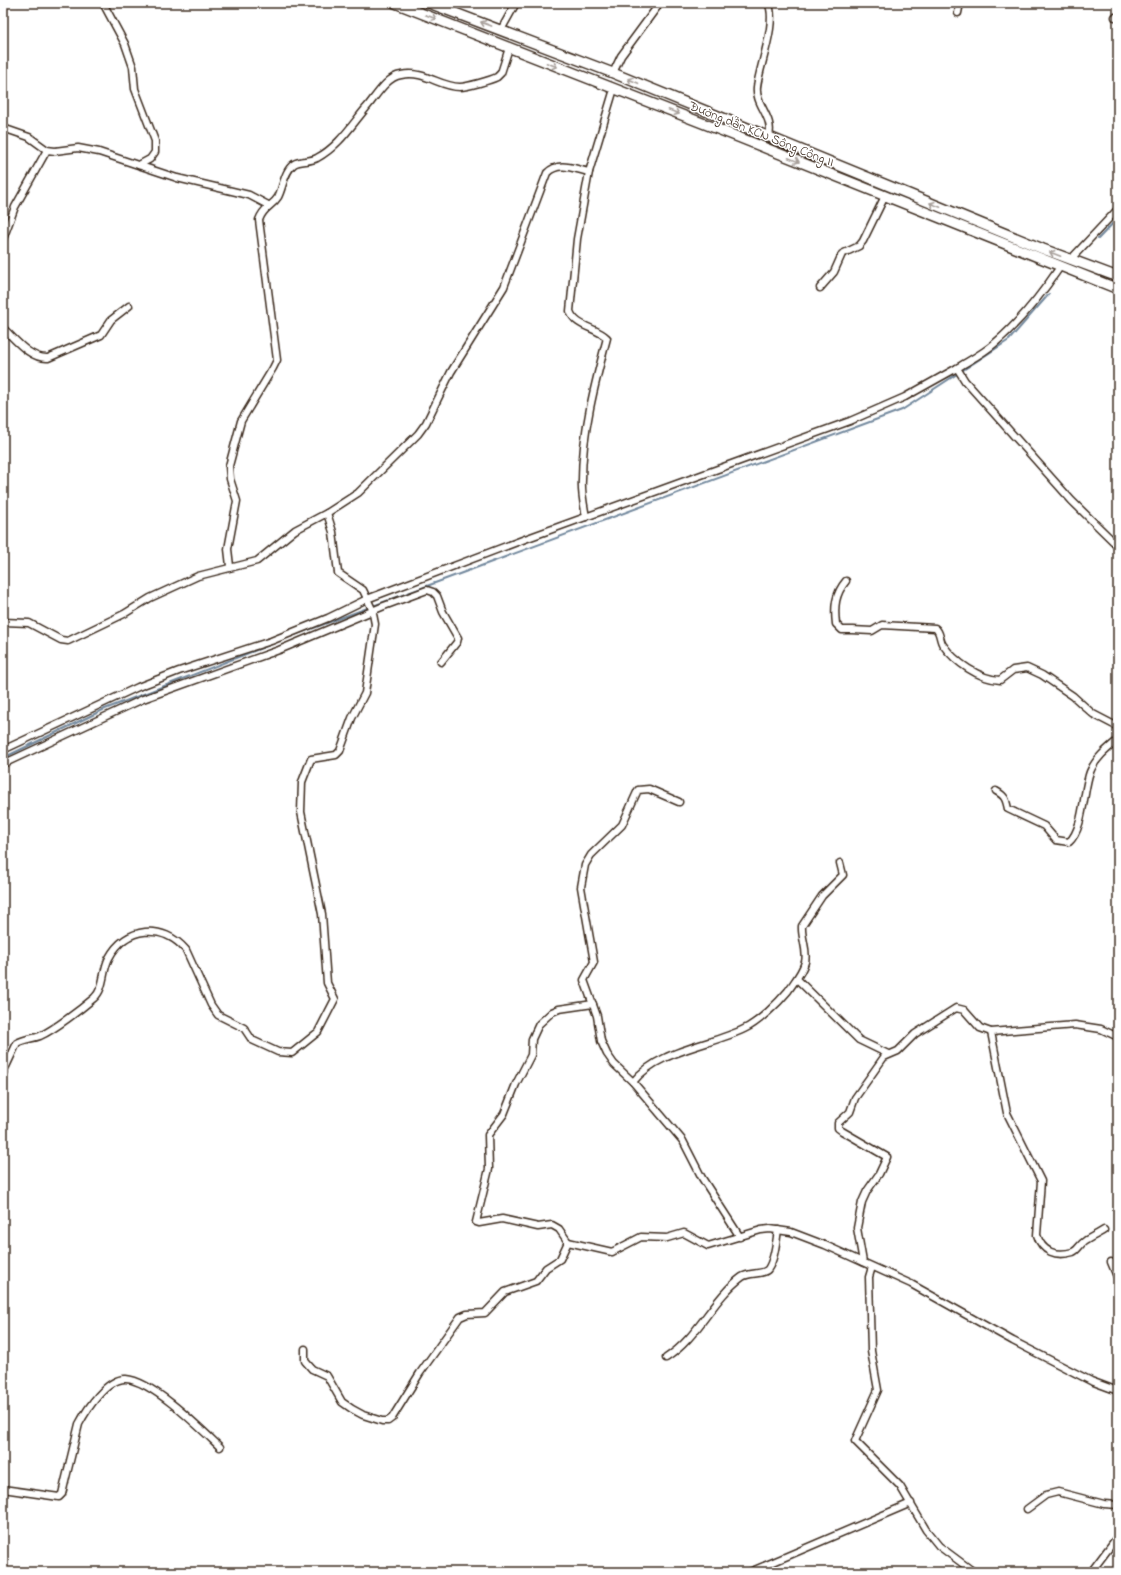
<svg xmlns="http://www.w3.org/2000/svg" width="1121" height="1575" viewBox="0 0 1121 1575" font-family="'Indie Flower',sans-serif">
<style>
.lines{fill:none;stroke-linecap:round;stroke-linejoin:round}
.stream{stroke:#72889d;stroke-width:2}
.street-casing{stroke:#3b2a1e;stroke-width:9}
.secondary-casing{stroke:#3b2a1e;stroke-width:12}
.street{stroke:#fff;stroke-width:6}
.secondary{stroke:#fff;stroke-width:9}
.oneway{stroke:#a79f9a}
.labels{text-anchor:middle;stroke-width:3;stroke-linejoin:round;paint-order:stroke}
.street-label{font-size:13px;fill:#3b2a1e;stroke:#fff}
</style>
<rect width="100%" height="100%" fill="#fff"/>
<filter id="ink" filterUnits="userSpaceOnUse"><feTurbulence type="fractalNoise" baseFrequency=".025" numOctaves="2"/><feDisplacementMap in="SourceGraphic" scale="8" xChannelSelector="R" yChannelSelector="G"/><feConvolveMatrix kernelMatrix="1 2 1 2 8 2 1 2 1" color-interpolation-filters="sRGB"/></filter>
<g filter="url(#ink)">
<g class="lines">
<!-- stream -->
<g class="stream">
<path d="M1098,239L1118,218"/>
<path d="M281,640L902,410L1009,340L1049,294"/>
<path d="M3,758L105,709L272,644"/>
</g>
<!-- street casing -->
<g class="street-casing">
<g id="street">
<path d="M103,3L125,44L133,67L135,89L155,141V152L150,159L139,165"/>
<path d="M768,3C778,21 759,67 757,87C755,105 774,117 769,136"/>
<path d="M958,13L960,3"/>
<path d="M1115,17H1118"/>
<path d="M501,30L516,3"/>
<path d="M613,73L621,56L660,3"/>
<path d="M3,128L29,137L47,150L55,151L78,148L99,152L177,178L249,195L268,205"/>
<path d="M3,239L15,207L47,150"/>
<path d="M1070,260L1118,209"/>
<path d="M1060,267C1041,295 1021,321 995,343C984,353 970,360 957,368L965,381L1072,501L1118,546"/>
<path d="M820,288L834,272L842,254L859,246L863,241L885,196"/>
<path d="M3,328C16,340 30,359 48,358L101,335L111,320L129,306"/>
<path d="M586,517C584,505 581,493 582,480C582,433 595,383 607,338C596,327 575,327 570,311L577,239L589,172L614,89"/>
<path d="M230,566L228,549L237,501L230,479L229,466L241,421L273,368L277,360L259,220C264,206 272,207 278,197C283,188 284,171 294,164C300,160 310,162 317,158C338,147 351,126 366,108C375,98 386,77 401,75C425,70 439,87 460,87C467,87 491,80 497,77L501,73L509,48"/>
<path d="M846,581C835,594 834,607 836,624L842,630H852L872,631L882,625L935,628C941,632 939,640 943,645C955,662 979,679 1000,680L1013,670L1027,668L1042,675L1073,696L1093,714L1118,727"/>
<path d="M3,622L29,623L61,640L68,641L124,614L150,598L198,576L257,561L295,530L327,513L358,493L418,434L426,423L451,372L504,287L547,173C559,161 574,169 589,172"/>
<path d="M3,750L138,687L179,671L271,641L328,618L367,599L525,539L850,421L905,397L957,368"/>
<path d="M3,764L143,699L279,650L384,606L427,590L433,592L437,596L443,612L458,638L457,642L441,662"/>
<path d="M996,791C1005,796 1006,799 1008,809L1044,826L1056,840L1069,842C1084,829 1083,790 1090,772C1095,759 1107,749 1118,740"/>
<path d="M679,802L649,789L638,790L622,825L591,855L585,865L581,887L594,962L584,980L597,1016L601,1041L607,1054L614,1064L633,1082L683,1141L702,1178L740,1237"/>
<path d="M797,979L859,1040L888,1054"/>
<path d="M991,1032L1007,1113L1041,1181L1037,1235C1042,1252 1056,1257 1073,1252C1078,1250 1080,1244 1085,1241C1091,1237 1098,1234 1104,1230"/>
<path d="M3,1073L17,1043C24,1039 32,1039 40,1036C55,1029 81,1009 94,998C105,988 102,971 109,958C126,926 163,923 186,950L211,1005L218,1015L244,1028L252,1040L278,1052L292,1053L318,1032L335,999L327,983L322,914L301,812L302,782L311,759L336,755L340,751L352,718L365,693L375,624L372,609L363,590L338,573L333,532L327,513"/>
<path d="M633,1082C658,1050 709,1046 744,1029C759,1022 778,1003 788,991C794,982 802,973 805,962C808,950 801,938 802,926L822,896L843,875L840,863"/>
<path d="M568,1242L612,1252L641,1237L667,1238L684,1233L708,1246L761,1230L770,1229L791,1232L825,1245L911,1284L1013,1341L1091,1381L1118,1391"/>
<path d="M568,1242L559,1229L552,1225L538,1227L502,1219L479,1223L476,1222L489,1169L488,1135L504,1114L516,1084L531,1055L532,1039L539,1024L552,1012L559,1009L593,1004"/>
<path d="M863,1262L857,1228L862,1202L867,1191L879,1174L887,1157L842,1131L838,1128V1123L850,1112L855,1098L884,1057L898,1051L915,1034L956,1008L964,1010L980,1028L991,1032L1075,1025L1101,1029L1118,1037"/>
<path d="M1111,1262L1118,1279"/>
<path d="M872,1267L869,1277L871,1351L878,1390L855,1441L900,1486L926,1530L939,1546L974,1572"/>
<path d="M305,1349V1361L312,1369L327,1376L342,1402L352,1409L363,1415L382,1421H388L392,1418L420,1373L460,1317L467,1314L485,1313L505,1292L536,1281L546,1268L560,1259L568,1242"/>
<path d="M666,1358C698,1338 712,1299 742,1277C749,1272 764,1275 768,1269C775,1259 776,1242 778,1230"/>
<path d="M3,1489L59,1497L62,1494L79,1424C87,1409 107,1378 126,1379C153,1381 201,1429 220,1447"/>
<path d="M1027,1509L1046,1495L1058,1492L1104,1504L1118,1505"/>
<path d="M750,1572L911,1503"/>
<path d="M1091,1572L1118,1536"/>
</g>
</g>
<!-- secondary casing -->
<g class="secondary-casing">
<g id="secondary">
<path d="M395,3L733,135L1118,289"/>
<path d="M429,3L613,73L1043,249L1118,277"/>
</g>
</g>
<!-- street -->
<use href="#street" class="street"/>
<!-- secondary -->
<use href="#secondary" class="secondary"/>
</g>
<!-- one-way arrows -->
<defs><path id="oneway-shaft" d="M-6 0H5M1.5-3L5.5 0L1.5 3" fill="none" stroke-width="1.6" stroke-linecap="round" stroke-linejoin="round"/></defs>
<g class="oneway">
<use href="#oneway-shaft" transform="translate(431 17) rotate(21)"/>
<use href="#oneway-shaft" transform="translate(486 24) rotate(-160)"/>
<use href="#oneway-shaft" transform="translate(552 65) rotate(21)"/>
<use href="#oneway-shaft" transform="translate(633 81) rotate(-157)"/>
<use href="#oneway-shaft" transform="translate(674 112) rotate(21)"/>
<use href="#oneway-shaft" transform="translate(794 160) rotate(22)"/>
<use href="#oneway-shaft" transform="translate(935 205) rotate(-158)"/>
<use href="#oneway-shaft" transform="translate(1055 254) rotate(-159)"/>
</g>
</g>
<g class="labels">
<!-- street labels -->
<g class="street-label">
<text transform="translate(762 133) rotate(22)" y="5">Đường dẫn KCN Sông Công II</text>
</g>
</g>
<!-- margin -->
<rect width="1121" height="1575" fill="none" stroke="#fff" stroke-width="16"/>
<rect x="8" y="8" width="1105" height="1559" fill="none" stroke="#3b2a1e" stroke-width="1.5" filter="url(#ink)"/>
</svg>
